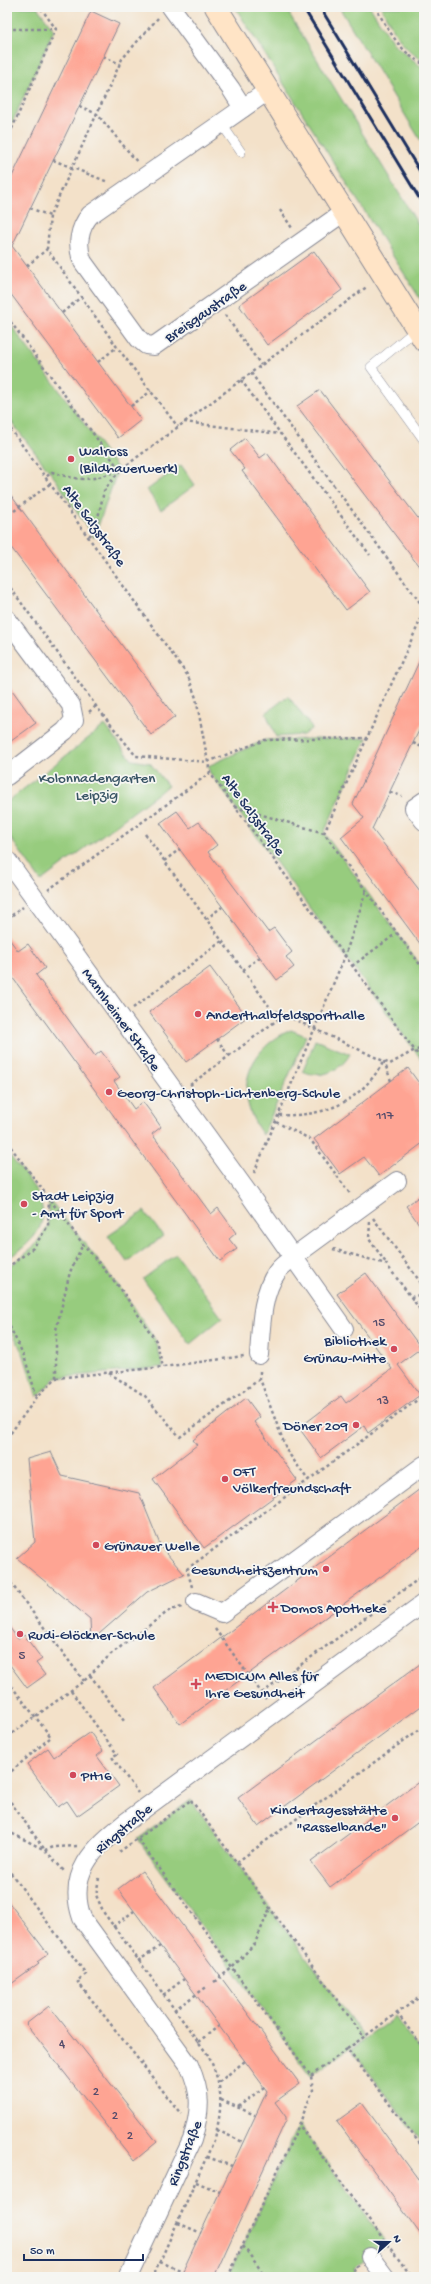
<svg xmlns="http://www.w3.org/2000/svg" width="431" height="2284" viewBox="0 0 431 2284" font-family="'Gochi Hand',sans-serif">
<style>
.green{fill:#97cc7e;stroke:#597e6e}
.building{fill:#fea493}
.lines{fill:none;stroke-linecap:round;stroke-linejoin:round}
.lane-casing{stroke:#878894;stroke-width:10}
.street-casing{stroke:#878894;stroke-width:20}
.secondary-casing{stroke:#878894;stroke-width:24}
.path{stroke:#878894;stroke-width:2.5;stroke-dasharray:3 3;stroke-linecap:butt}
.lane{stroke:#fff;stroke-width:9}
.street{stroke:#fff;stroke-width:18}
.secondary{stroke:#ffe4c6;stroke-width:22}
.rail{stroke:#1b2f5e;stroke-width:3}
.poi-dot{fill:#d1495b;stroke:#f6f6f2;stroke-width:1.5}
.labels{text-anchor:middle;stroke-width:3.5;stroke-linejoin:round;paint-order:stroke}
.number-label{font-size:13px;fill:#544c6b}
.street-label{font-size:15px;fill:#1b2f5e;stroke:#f6f6f2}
.poi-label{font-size:15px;fill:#1b2f5e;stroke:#f6f6f2;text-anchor:start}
.park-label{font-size:15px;fill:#3a5666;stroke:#f6f6f2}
</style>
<rect width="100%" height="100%" fill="#f6f6f2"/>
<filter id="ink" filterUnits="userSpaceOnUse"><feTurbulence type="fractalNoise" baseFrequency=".025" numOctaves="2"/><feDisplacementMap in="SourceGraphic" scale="8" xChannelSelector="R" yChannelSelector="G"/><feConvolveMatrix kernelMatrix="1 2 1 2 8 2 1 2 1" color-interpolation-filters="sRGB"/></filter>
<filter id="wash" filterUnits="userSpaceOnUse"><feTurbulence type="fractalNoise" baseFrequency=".012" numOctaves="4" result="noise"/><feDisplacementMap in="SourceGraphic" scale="16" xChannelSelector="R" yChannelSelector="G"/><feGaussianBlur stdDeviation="0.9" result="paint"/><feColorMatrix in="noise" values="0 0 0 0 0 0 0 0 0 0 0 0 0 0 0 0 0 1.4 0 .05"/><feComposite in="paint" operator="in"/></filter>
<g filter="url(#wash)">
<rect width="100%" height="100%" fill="#f3e1c9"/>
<!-- green -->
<g class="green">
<path d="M7,7H37L54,30L7,134Z"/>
<path d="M235,7H285L424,234V305Z"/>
<path d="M339,7H370L393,43L424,69V146Z"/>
<path d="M381,7H424V60C403,52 391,25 381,7Z"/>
<path d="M7,320L118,469L94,538L56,480L7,416Z"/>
<path d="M181,465L195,485L161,510L147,490Z"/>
<path d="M288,696L312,728L303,735L276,737L266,713Z"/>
<path d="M105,725L132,760L150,763L168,786L41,881L7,833V802Z"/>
<path d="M367,738L324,833L424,970V1063L210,773L208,766L265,740Z"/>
<path d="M291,1030L306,1036L263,1135C233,1095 245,1050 291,1030Z"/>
<path d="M315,1040L350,1054C341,1071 320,1080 303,1071Z"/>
<path d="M7,1152C27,1179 62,1210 29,1242C23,1249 14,1254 7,1259Z"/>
<path d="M49,1199L120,1288L156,1341L163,1367L56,1378L37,1397L24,1356L7,1321V1268L33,1248L48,1226Z"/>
<path d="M144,1211L163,1236L127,1262L108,1236Z"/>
<path d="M176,1254L222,1318L190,1344L143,1279Z"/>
<path d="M191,1800L364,2037L311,2076L138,1839Z"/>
<path d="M395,2017L424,2056V2144L351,2049Z"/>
<path d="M299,2125L387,2244L354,2268L358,2277H228Z"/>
</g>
<g id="blocks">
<!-- building -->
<g class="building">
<path d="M91,11L119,24L12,246L141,420L118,438L7,289V187Z"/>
<path d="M314,251L342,290L267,345L239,305Z"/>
<path d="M320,390L424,526V573L297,406Z"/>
<path d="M245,438L260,458L267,453L370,592L346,610L242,471L245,469L230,450Z"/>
<path d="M7,490L175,717L151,735L7,542Z"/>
<path d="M424,651V720L372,829L424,896V949L341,837L364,818L353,804Z"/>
<path d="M7,683L36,723L7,744Z"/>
<path d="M177,811L190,828L199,822L217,845L208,852L268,932L274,928L292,952L286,957L294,967L277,980L160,823Z"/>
<path d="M7,936L18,951L28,944L45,968L36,975L95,1056L101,1051L120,1077L114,1081L134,1109L143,1102L152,1114L161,1127L152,1134L211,1214L218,1208L236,1233L229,1239L237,1249L220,1261L7,970Z"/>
<path d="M210,967L247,1017L186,1062L149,1012Z"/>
<path d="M408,1068L424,1090V1142L379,1176L364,1157L340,1174L314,1139Z"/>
<path d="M424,1193V1231L406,1206Z"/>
<path d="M366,1273L421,1348L398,1365L420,1395L368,1433L364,1426L321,1458L299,1428L341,1396L346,1403L392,1369L337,1294Z"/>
<path d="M246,1398L260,1417L254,1422L297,1480L204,1548L153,1479L197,1445L193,1440Z"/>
<path d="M51,1452L62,1476L139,1493L161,1547L184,1574L147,1592L91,1641L90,1619L17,1558L35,1542L27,1459Z"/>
<path d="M424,1486V1545L180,1724L154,1688Z"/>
<path d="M7,1624L18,1639L24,1635L42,1659L36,1663L45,1675L27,1688L7,1661Z"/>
<path d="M424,1661V1704L258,1826L238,1798Z"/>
<path d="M90,1732L103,1751L97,1756L119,1786L77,1816L67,1801L58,1807L27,1764L48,1748L54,1757Z"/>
<path d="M424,1778V1818L330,1887L311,1862Z"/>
<path d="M142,1871L300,2084L275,2102L286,2117V2120L214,2277H180L267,2091L118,1889Z"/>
<path d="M7,1900L48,1954L37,1962L39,1964L7,1987Z"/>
<path d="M49,2006L157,2142L134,2161L26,2024Z"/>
<path d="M362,2103L424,2187V2239L337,2121Z"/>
</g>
</g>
</g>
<g filter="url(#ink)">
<use href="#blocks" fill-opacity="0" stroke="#878894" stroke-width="1"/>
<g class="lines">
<!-- lane casing -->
<g class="lane-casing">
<g id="lane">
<path d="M221,123L241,152"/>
<path d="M417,329L371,367L424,440"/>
</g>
</g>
<!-- street casing -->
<g class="street-casing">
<g id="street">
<path d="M171,7L231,89L243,108"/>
<path d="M269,90L90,215C79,228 76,246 83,262L139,339L146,345L154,346L344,212"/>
<path d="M7,619L71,705L74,720L65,731L7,776"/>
<path d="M424,801L414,808L424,821"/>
<path d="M7,860L246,1190L344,1329"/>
<path d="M259,1355C261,1329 261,1294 277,1272C281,1266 288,1262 293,1257L397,1181"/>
<path d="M196,1602L222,1613L424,1465"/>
<path d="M370,2257L385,2277"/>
<path d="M128,2277L192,2140C201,2110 202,2094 189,2065L82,1918C66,1873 94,1848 126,1822L424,1603"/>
</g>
</g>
<!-- secondary casing -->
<g class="secondary-casing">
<path id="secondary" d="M216,7L424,340"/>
</g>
<!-- path -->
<g class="path">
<path d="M375,7C387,27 401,55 424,64"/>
<path d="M158,18L122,59L50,216L47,249L117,347L178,427"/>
<path d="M7,29H56"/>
<path d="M103,56L120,64"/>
<path d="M79,106L97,114L138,163"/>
<path d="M7,140L56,29L40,7"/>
<path d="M53,160L108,182"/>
<path d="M30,208L50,216"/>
<path d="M280,210L292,228"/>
<path d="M27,266L47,249"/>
<path d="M62,313L81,297"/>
<path d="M225,315L261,365"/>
<path d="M7,317L120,470C90,481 83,482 52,472L46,477"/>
<path d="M98,362L117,347"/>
<path d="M251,373L424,608"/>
<path d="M241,380L370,555"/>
<path d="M131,406L151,391"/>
<path d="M184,422L280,434"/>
<path d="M7,424L188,676L196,698L210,773L424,1063"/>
<path d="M14,511L51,483"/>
<path d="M89,536L95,531L104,491L120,470L368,286"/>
<path d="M7,583L96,706L136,756L207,762L265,740L367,738"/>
<path d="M424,612L324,833L424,970"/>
<path d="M89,712L96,706"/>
<path d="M413,743L424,748"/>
<path d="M390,792L402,796"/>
<path d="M235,807L324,833"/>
<path d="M145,834L269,1006"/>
<path d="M164,861L180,849"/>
<path d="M48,890L210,773"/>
<path d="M7,919L23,907"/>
<path d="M206,919L222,907"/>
<path d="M352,966L397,933"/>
<path d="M243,970L260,957"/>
<path d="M133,1008L222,941"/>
<path d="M276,1011L390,1064L415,1050L424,1049"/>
<path d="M217,1039L228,1055"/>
<path d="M384,1061L391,1081"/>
<path d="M190,1085L284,1015"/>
<path d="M279,1115C326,1117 360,1102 384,1061"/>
<path d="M276,1122L310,1139L351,1195"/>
<path d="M7,1142L83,1244L120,1288L156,1341L163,1367"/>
<path d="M423,1167L424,1169"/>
<path d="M254,1173L345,956L366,891"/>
<path d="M373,1218L424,1287"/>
<path d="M370,1222L369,1239L386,1263"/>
<path d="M333,1249L386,1264L411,1297L424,1294"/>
<path d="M7,1268L33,1248L48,1226L49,1199"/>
<path d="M411,1297L424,1315"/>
<path d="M7,1321L24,1356L37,1397"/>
<path d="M260,1371V1379L287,1451L308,1480"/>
<path d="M109,1373L145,1396L180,1437L260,1379"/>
<path d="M56,1378L163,1367L244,1356"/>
<path d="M7,1438L37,1397L56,1378V1330L70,1272L83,1244"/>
<path d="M7,1578L84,1681"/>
<path d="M192,1587L187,1569L424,1395"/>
<path d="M215,1629L266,1699"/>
<path d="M90,1675L124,1721"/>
<path d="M7,1684L9,1683L51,1737L7,1775"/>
<path d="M71,1691L117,1754L112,1757L138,1793"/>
<path d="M262,1693L424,1575"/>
<path d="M7,1737L84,1681L111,1654L170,1610L182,1607"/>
<path d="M7,1797L45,1850L64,1871"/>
<path d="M191,1800L364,2037"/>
<path d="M7,1831L45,1850L54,1847L77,1846"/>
<path d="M138,1839L311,2076L313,2090L299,2125L387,2244L383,2248"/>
<path d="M119,1852L191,1800"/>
<path d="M237,1862L424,1726"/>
<path d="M7,1868L86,1974L77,1981L181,2114"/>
<path d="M99,1878L96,1895L104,1913L208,2055C223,2086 223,2104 215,2138L153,2277"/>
<path d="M113,1927L134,1911"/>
<path d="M138,1961L160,1946"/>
<path d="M214,1982L232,1968L255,1943L270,1908"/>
<path d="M163,1995L184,1979"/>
<path d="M174,2010L208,1986"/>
<path d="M397,2013L424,2049"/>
<path d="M198,2042L219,2026"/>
<path d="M347,2049L424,1994"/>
<path d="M311,2076L347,2049L424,2149"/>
<path d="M219,2082L245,2061"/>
<path d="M221,2100L255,2115"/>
<path d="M238,2107L264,2087"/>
<path d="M217,2130L243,2142"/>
<path d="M207,2157L232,2166"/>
<path d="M196,2182L220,2192"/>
<path d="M178,2223L201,2233"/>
<path d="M387,2244L412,2277"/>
<path d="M243,2246L266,2277"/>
<path d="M160,2262L183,2271"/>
<path d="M358,2265L353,2268L360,2277"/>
<path d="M228,2277L299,2125"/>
</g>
<!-- lane -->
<use href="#lane" class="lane"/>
<!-- street -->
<use href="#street" class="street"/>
<!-- secondary -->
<use href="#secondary" class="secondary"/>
<!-- rail -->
<g class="rail">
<path d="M303,7L424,206"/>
<path d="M320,7L424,178"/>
</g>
</g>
</g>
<!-- markers -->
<g class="poi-dot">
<circle cx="71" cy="459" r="4"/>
<circle cx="198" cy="1014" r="4"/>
<circle cx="109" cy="1092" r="4"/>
<circle cx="24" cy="1204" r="4"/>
<circle cx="394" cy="1349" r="4"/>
<circle cx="356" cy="1425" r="4"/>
<circle cx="225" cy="1479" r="4"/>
<circle cx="96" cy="1545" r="4"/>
<circle cx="326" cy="1569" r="4"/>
<path d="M271 1601h4v4h4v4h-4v4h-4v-4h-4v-4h4z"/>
<circle cx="20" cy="1634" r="4"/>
<path d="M194 1678h4v4h4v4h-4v4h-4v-4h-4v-4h4z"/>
<circle cx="73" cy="1775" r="4"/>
<circle cx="395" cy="1818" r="4"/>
</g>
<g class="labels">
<!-- number labels -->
<g class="number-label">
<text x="385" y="1119">117</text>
<text x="379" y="1326">15</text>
<text x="383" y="1404">13</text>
<text x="22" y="1659">5</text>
<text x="62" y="2047">4</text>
<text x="96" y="2095">2</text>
<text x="115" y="2119">2</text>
<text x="130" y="2139">2</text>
</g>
<!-- street labels -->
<g class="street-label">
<text transform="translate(205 311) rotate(-35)" y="5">Breisgaustraße</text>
<text transform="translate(95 525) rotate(54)" y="5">Alte Salzstraße</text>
<text transform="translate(254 814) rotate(54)" y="5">Alte Salzstraße</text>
<text transform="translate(122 1019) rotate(54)" y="5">Mannheimer Straße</text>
<text transform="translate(123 1828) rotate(-40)" y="5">Ringstraße</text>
<text transform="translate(184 2153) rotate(-68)" y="5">Ringstraße</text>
</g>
<!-- poi labels -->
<g class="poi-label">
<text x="79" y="455">Walross<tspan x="79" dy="17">(Bildhauerwerk)</tspan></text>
<text x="206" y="1019">Anderthalbfeldsporthalle</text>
<text x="117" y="1097">Georg-Christoph-Lichtenberg-Schule</text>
<text x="32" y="1200">Stadt Leipzig<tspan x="32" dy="17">- Amt für Sport</tspan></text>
<text x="386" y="1345" text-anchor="end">Bibliothek<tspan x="386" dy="17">Grünau-Mitte</tspan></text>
<text x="348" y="1430" text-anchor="end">Döner 209</text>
<text x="233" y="1475">OFT<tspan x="233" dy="17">Völkerfreundschaft</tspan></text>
<text x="104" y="1550">Grünauer Welle</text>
<text x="318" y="1574" text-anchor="end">Gesundheitszentrum</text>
<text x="281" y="1612">Domos Apotheke</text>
<text x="28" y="1639">Rudi-Glöckner-Schule</text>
<text x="205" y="1680">MEDICUM Alles für<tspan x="205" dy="17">Ihre Gesundheit</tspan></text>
<text x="81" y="1780">PH16</text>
<text x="387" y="1814" text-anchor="end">Kindertagesstätte<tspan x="387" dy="17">"Rasselbande"</tspan></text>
</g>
<!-- park labels -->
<g class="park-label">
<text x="97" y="782">Kolonnadengarten<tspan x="97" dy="17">Leipzig</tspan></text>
</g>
</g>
<!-- margin -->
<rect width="431" height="2284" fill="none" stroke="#f6f6f2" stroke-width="24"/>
<!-- north arrow -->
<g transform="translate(389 2242) rotate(69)" stroke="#f6f6f2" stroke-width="3" paint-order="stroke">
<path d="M0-3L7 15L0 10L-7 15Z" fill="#1b2f5e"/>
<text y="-6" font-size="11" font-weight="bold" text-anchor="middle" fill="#1b2f5e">N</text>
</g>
<!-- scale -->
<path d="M24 2254v6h119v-6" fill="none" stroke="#1b2f5e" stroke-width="2"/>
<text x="30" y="2254" font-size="12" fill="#1b2f5e" stroke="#f6f6f2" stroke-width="3" paint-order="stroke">50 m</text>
</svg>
